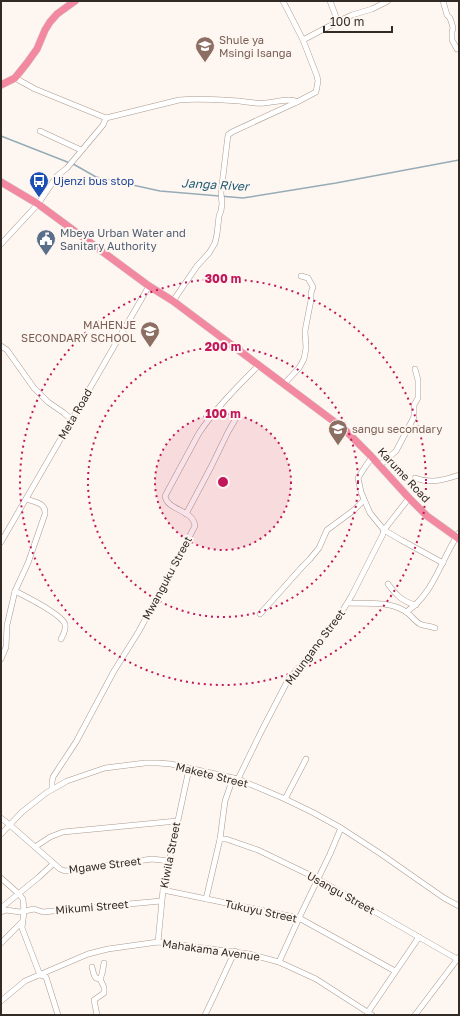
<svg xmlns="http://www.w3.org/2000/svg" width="460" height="1016" viewBox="0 0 460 1016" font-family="'Golos Text',sans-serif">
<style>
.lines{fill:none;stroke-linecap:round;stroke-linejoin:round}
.stream{stroke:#96acb7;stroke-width:1.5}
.minor-casing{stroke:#ab9a8d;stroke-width:6}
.highway-casing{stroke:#d6d4d3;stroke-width:8}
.minor{stroke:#fff;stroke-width:5}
.highway{stroke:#f388a1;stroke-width:7}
.ring{fill:none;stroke:#c2185b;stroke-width:2;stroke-dasharray:2 4}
.labels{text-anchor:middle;stroke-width:4;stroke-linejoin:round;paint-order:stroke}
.education-label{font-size:11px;fill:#785e54;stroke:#fef6f0;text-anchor:start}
.transit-label{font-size:11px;fill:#164399;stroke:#fef6f0;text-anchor:start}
.service-label{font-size:11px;fill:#4e5e75;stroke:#fef6f0;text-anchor:start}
.street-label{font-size:11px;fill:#312a25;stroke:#fef6f0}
.water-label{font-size:12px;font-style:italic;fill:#1d5a72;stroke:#fef6f0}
.centre{fill:#c2185b;stroke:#fef6f0;stroke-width:2}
.ring-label{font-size:12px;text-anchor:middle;font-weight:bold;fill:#c2185b;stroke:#fef6f0;stroke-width:4;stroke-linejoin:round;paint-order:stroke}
</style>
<rect width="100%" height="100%" fill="#fef6f0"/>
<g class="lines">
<!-- stream -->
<path class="stream" d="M1,136L75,165L96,177L160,191L243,198L336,183L459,160"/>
<!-- minor casing -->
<g class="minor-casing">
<g id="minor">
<path d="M330,1L338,22"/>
<path d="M443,1L447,15L450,18L452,24L453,28L452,32V40L457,49"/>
<path d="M303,40L341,20L352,15L372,9L388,1"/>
<path d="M15,78L35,89L106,118L179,100C199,98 219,100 239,101C247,102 256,104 264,103C273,103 291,97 297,102L316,92L318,81L317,76L303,40L283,1"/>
<path d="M40,131L81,150"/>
<path d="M1,244L38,204L57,176L67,168L103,125L106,118"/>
<path d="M173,301L197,266L209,253L215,243L217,234L219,216L221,211L222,204L221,193L228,135L232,132L297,102"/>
<path d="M1,346L7,350L34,388L48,402L64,413L72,420"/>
<path d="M284,384L299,368L304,359L306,348L305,331L311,300V293L313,287L308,278L301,276"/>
<path d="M372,457L365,467L358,478L361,492L370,513L384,530L401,540L443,563"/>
<path d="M380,465L396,451L414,417V405L418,398V380L415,369"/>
<path d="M415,478C430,484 444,480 459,475"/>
<path d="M186,514L211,467L228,432L239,413"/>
<path d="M1,542L149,286"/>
<path d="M388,584C396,595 403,602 416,605"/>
<path d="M15,591C25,596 61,614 65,624C66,629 64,634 61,639"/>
<path d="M348,603C366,604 386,601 403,610C410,613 413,620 420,624C424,626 430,626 435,628"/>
<path d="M406,612C434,594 441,559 459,533"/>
<path d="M260,614L303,566L310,559L319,548L327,530L354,510L364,500"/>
<path d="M1,659L6,647L7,625L15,591L28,563L45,514C46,503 35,502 26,499"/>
<path d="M238,779L261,732L288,680L308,657L332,626L343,610L352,595L383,534L384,530L409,498"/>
<path d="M52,789V782L53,777L76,742L114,671L139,631L195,526C193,509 167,511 165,496L199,433C216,408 237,387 259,365"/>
<path d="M285,799L306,759"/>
<path d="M1,818L10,825L60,869L65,871L152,859L169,861"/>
<path d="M1,834L22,812L46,793L67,781L105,768L145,763H158L171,764L238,779L285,799L312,812L341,828L381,854L444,898L459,906"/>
<path d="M220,839H226L232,841L258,850L318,879L457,959"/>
<path d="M35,847L50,837L63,832L177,821"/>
<path d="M1,878L19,894L23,899L24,912L22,928L40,975L46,977L58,1015"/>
<path d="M163,890L299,918L395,971"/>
<path d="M206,899L220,839L225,801L233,778"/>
<path d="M1,908L39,877L53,864"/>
<path d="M1,912L6,910L20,912L34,909L43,912L161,901"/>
<path d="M158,942L163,890L189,769"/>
<path d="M1,943L22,922"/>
<path d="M279,962L299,918L330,854L341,828"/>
<path d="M92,967L94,975L96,978L100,979L104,987V993L94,1000L97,1015"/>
<path d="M100,979L102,974L104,963"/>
<path d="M1,1001L25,981L88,954L108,949L158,942L249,954L279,962L316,979L372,1015"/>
<path d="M368,1012L419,937"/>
<path d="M205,1015L216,992L235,951"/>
<path d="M415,1015L459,957"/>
</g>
</g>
<!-- highway casing -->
<g class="highway-casing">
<g id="highway">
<path d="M1,85L15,78L27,63L37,49L45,30L50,22L57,14L75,1"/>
<path d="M1,182L38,204L149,286L173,301L344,429L370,455L409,498L427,516L459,539"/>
</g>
</g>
<!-- minor -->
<use href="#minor" class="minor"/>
<!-- highway -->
<use href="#highway" class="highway"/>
</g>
<!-- distance rings -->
<circle cx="223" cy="482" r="68" fill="#c2185b" fill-opacity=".12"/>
<g class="ring">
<circle cx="223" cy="482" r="68"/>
<circle cx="223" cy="482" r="135"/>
<circle cx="223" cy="482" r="203"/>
</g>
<!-- icons -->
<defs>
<g id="school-pin" transform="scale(1)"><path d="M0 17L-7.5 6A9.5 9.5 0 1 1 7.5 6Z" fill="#8d6e63" stroke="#fef6f0"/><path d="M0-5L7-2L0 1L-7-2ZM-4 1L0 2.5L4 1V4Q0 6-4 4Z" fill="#fff"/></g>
<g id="bus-pin" transform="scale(1)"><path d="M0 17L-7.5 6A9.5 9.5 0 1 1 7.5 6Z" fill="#1a4fb4" stroke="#fef6f0"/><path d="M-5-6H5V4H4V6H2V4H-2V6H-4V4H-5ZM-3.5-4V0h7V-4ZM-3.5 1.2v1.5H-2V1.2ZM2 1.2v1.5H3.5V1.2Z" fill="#fff"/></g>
<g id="civic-pin" transform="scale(1)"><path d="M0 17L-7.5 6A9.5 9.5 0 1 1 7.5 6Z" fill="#5c6f8a" stroke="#fef6f0"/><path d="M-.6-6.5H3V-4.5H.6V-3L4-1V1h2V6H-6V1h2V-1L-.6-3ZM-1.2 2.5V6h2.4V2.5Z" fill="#fff"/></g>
</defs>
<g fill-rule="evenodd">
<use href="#school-pin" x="205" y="46"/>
<use href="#bus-pin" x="39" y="181"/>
<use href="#civic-pin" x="46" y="239"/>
<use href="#school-pin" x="150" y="331"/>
<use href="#school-pin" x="338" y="429"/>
</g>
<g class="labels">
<!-- education labels -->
<g class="education-label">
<text x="219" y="44">Shule ya<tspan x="219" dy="13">Msingi Isanga</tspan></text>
<text x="136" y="329" text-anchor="end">MAHENJE<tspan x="136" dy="13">SECONDARY SCHOOL</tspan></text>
<text x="352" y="433">sangu secondary</text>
</g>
<!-- transit labels -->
<g class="transit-label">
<text x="53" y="185">Ujenzi bus stop</text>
</g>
<!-- service labels -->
<g class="service-label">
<text x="60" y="237">Mbeya Urban Water and<tspan x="60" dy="13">Sanitary Authority</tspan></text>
</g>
<!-- street labels -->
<g class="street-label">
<text transform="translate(75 414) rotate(-60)" y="4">Meta Road</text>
<text transform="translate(404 475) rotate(47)" y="4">Karume Road</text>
<text transform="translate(167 578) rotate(-62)" y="4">Mwanguku Street</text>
<text transform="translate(315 647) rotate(-53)" y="4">Muungano Street</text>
<text transform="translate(212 775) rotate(14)" y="4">Makete Street</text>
<text transform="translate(170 855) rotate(-79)" y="4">Kiwila Street</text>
<text transform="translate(105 865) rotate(-7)" y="4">Mgawe Street</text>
<text transform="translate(341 893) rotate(29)" y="4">Usangu Street</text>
<text transform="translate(92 907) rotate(-5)" y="4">Mikumi Street</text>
<text transform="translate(261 911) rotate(12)" y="4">Tukuyu Street</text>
<text transform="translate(211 950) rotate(8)" y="4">Mahakama Avenue</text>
</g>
<!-- water labels -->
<g class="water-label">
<text transform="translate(215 185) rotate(3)" y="4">Janga River</text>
</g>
</g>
<circle cx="223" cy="482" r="6" class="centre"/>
<g class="ring-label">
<text x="223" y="283">300 m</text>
<text x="223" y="351">200 m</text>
<text x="223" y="418">100 m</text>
</g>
<!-- border -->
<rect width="460" height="1016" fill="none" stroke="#312a25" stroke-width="4"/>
<!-- scale -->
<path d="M324 26v6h68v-6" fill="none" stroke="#312a25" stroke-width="2"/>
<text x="330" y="26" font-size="12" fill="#312a25" stroke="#fef6f0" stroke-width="3" paint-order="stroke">100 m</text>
</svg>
